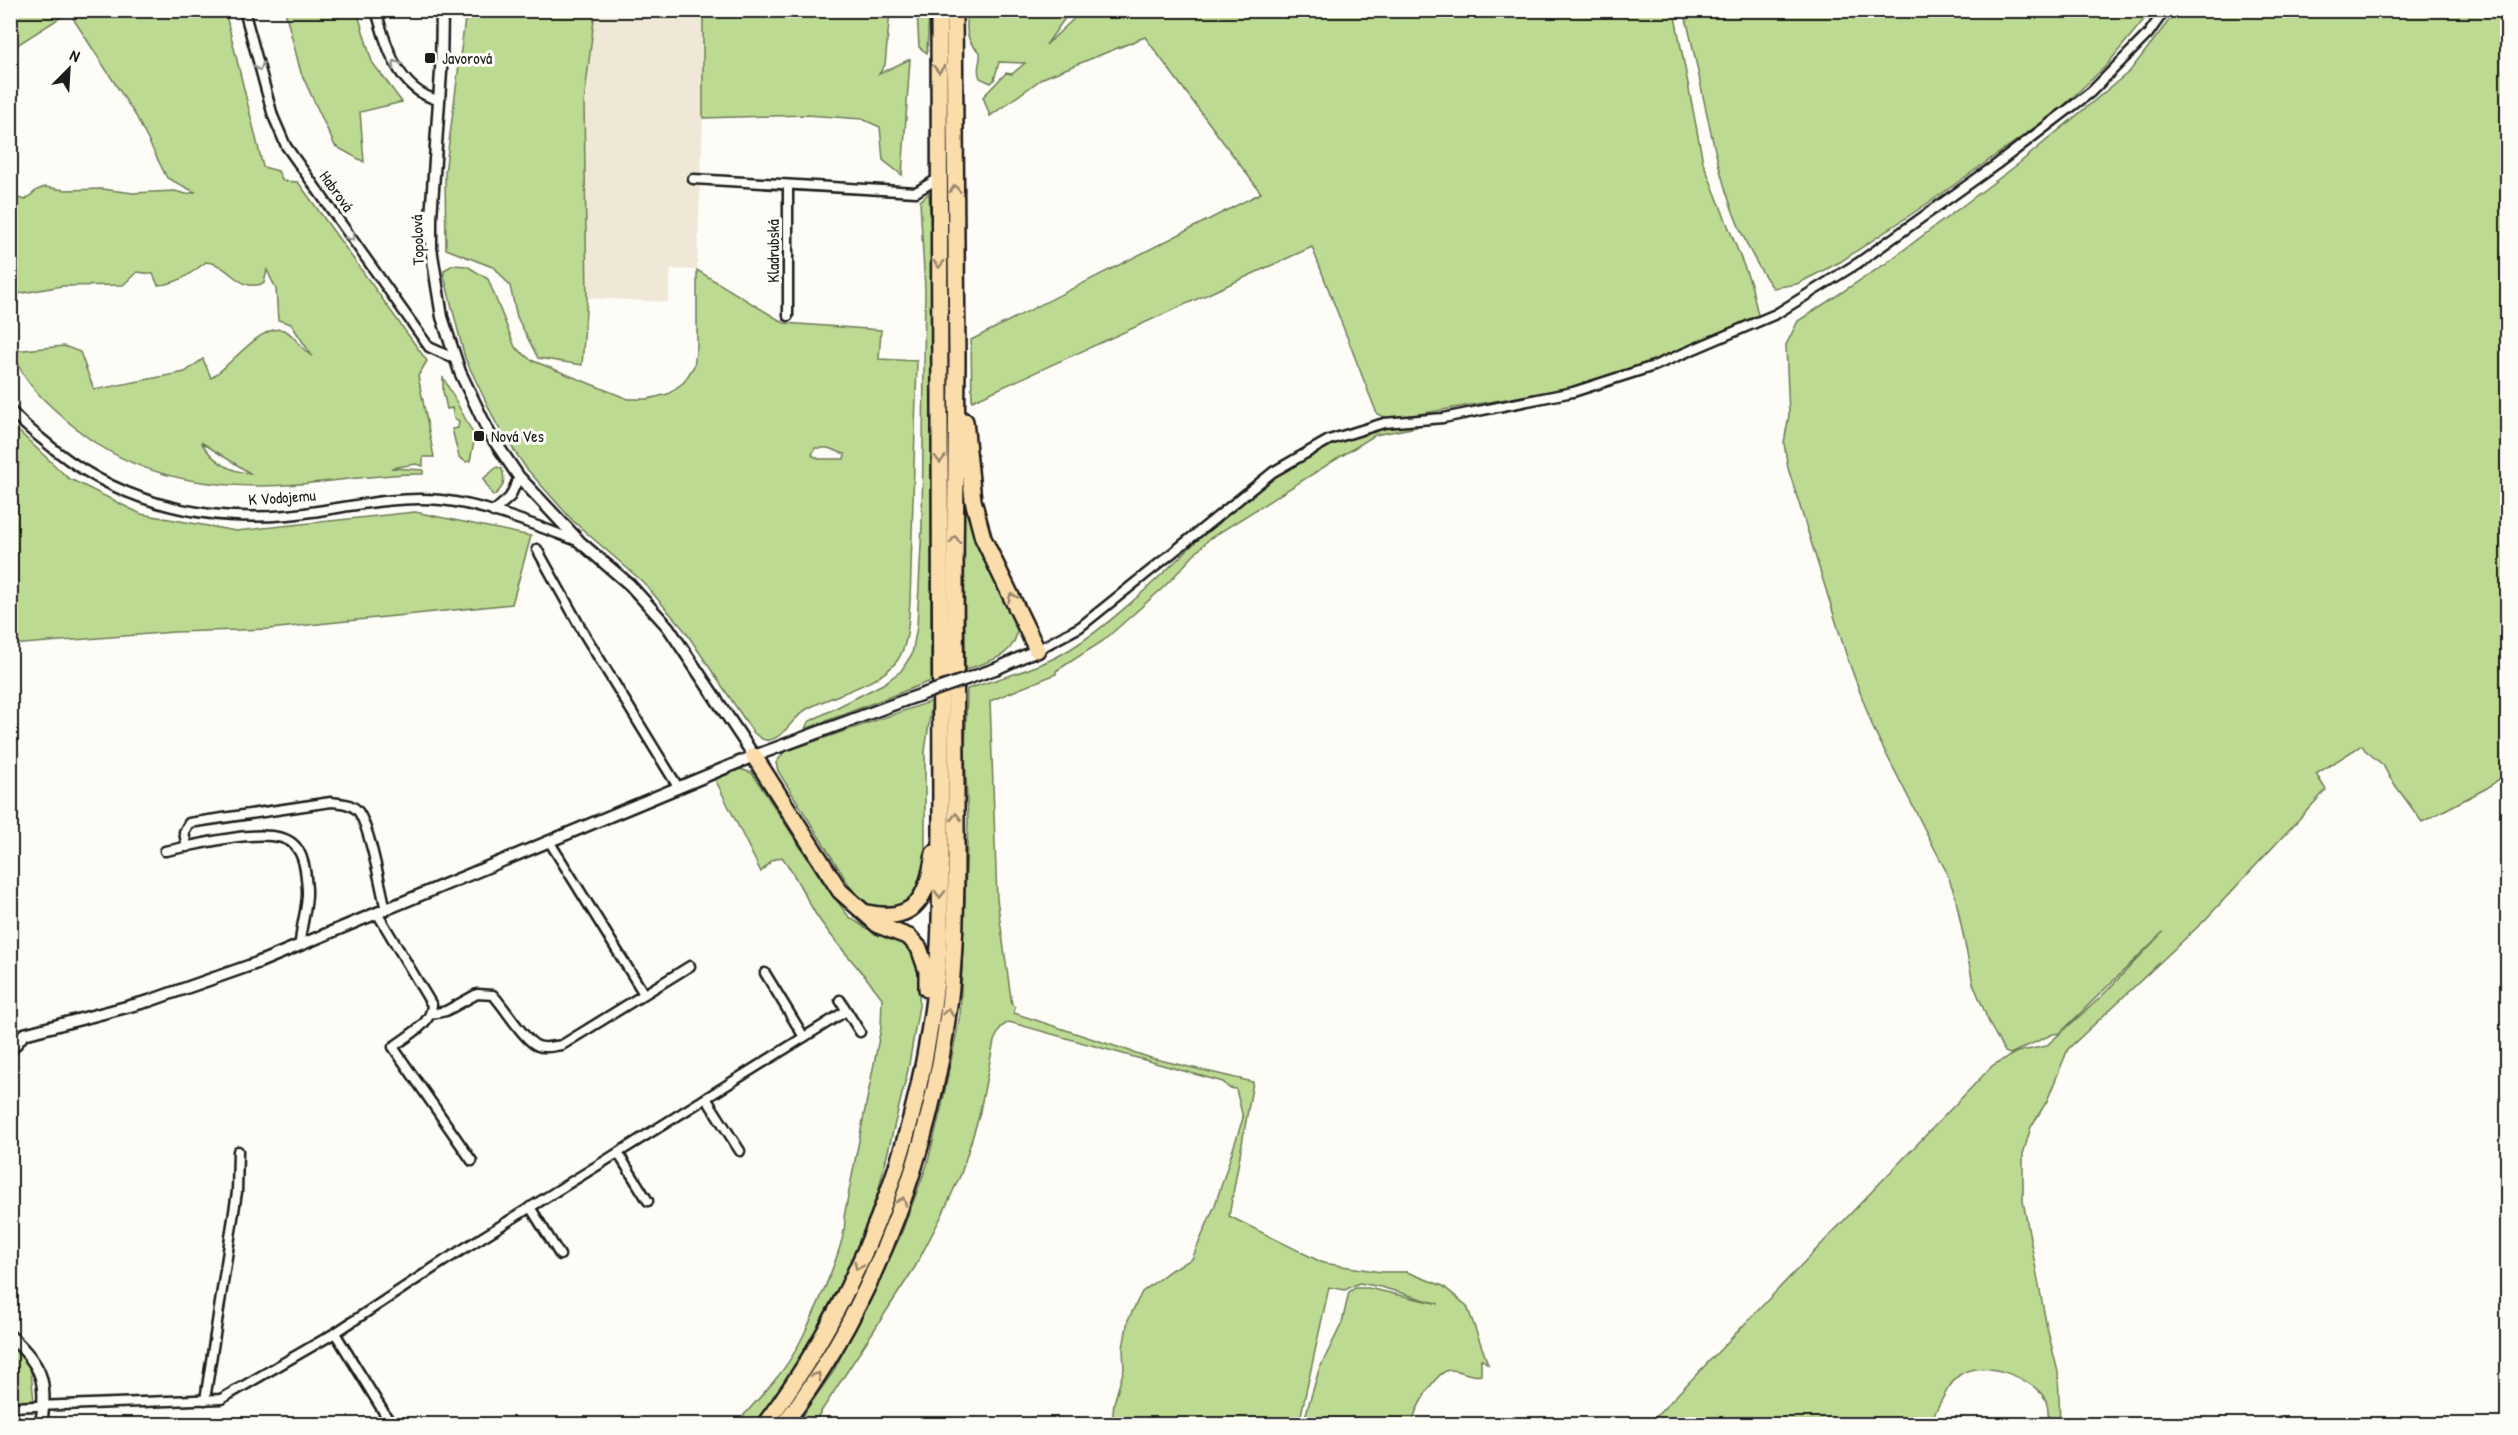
<svg xmlns="http://www.w3.org/2000/svg" width="2518" height="1435" viewBox="0 0 2518 1435" font-family="'Patrick Hand',sans-serif">
<style>
.built{fill:#f0e8d6}
.green{fill:#bdda92;stroke:#6c7b57;stroke-width:1.5;fill-rule:evenodd}
.lines{fill:none;stroke-linecap:round;stroke-linejoin:round}
.minor-casing{stroke:#1c1c1c;stroke-width:13}
.tertiary-casing{stroke:#1c1c1c;stroke-width:15}
.trunk-casing{stroke:#1c1c1c;stroke-width:20}
.minor{stroke:#fdfcf7;stroke-width:8}
.tertiary{stroke:#fdfcf7;stroke-width:10}
.trunk{stroke:#fbdcab;stroke-width:15}
.tertiary-bridge-casing{stroke:#1c1c1c;stroke-width:15;stroke-linecap:butt}
.tertiary-bridge{stroke:#fdfcf7;stroke-width:10}
.oneway{stroke:#989794}
.oneway2{stroke:#97866b}
.poi-dot{fill:#1c1c1c;stroke:#fdfcf7;stroke-width:2}
.labels{text-anchor:middle;stroke-width:6;stroke-linejoin:round;paint-order:stroke}
.poi-label{font-size:16px;fill:#1c1c1c;stroke:#fdfcf7;text-anchor:start}
.street-label{font-size:16px;fill:#1c1c1c;stroke:#fdfcf7}
</style>
<rect width="100%" height="100%" fill="#fdfcf7"/>
<filter id="ink" filterUnits="userSpaceOnUse"><feTurbulence type="fractalNoise" baseFrequency=".0167" numOctaves="2"/><feDisplacementMap in="SourceGraphic" scale="12" xChannelSelector="R" yChannelSelector="G"/><feConvolveMatrix kernelMatrix="1 2 1 2 8 2 1 2 1" color-interpolation-filters="sRGB"/></filter>
<g filter="url(#ink)">
<!-- built -->
<path class="built" d="M595,11H703V118L697,270L671,269L668,302L587,298L584,103Z"/>
<!-- green -->
<g class="green">
<path d="M13,10L225,11L263,167L278,171L283,181L298,182L427,361L418,376L434,457H423V466L416,464L391,468L423,470V474C382,473 341,481 300,484C220,491 135,480 72,425C56,411 32,391 22,372C19,366 17,358 14,351L64,346L80,352L94,390L185,372L203,359L211,378C229,368 264,319 286,331C295,336 302,350 312,356L291,324L278,320L276,289L267,270L264,283C238,294 230,263 206,262C190,274 178,284 158,285L153,274L137,272L123,285L62,286L11,295V196L25,200L37,190L45,187L65,190L102,189L133,193L175,191L186,194L195,192L167,178L136,116L69,12L11,49V12ZM201,442L250,473C229,472 212,460 201,442Z"/>
<path d="M969,10L1070,11L1046,45L1082,11H1674L1703,162L1751,284L1758,315L1672,355L1581,386L1390,419L1377,414L1312,247L972,401L971,340L1261,193L1145,37L1043,78L990,116L983,97L1006,73L1012,74L1025,63L999,62L994,80L991,83L980,78C975,68 982,60 980,52C965,42 965,26 969,10Z"/>
<path d="M2177,10L2507,11V773L2487,788L2422,822L2390,778L2383,765L2365,750L2362,745L2316,774L2326,790L2206,919L2068,1049L2047,1101L2031,1127L2023,1154V1201L2047,1328L2058,1372L2060,1424H2049C2048,1417 2049,1403 2044,1397C2030,1377 1983,1359 1961,1374C1949,1381 1936,1412 1929,1424H1649L1993,1065L2017,1052L2046,1046L2101,997L2163,932L2060,1033L2053,1034L2010,1054L2005,1052L1990,1025L1973,983L1955,895L1946,871L1874,730L1847,657L1788,468L1784,443L1789,415L1786,345L1798,321L1885,264L2017,165L2130,71Z"/>
<path d="M285,11H357L372,62L402,102L360,112L364,162L335,146L301,73Z"/>
<path d="M466,11H595L584,103L587,298L582,365L538,358L517,317L510,286L495,268L446,249L445,173Z"/>
<path d="M703,11H890L885,65L879,74L910,59L902,175L883,160L880,127L862,119L807,115L703,118Z"/>
<path d="M917,11H929L927,53L919,47Z"/>
<path d="M1684,11V10L2151,11L2105,67L2058,111L1937,197L1840,262L1797,284L1773,288C1714,208 1709,103 1684,11Z"/>
<path d="M929,193L932,252L931,681L805,729L808,722L883,684L901,671L912,654L917,627L922,525L925,289L920,201Z"/>
<path d="M453,265L467,266L488,279L515,347L531,360L628,399H648L668,394L684,382L694,366L697,346V270L784,323L881,330L879,359L917,361L910,602C908,623 909,643 897,661C879,685 834,694 807,709C793,717 784,738 769,740C762,741 758,736 753,732L685,631L643,582L573,521L526,468L497,425L465,358L444,276V270ZM815,448H828L845,454L844,459H819L812,455Z"/>
<path d="M443,377L475,437L470,461L466,462L459,457L452,429L458,428L459,421L454,418L452,408L447,409L443,391Z"/>
<path d="M11,424L68,478L141,514L236,531L415,512L531,536L512,604L269,629L174,632L11,645Z"/>
<path d="M1404,426L1417,427L1375,435L1209,539L1164,587L1103,641L1056,671V674L990,701L997,899L1012,1005L1015,1007L1014,1013L1151,1058L1253,1082L1229,1216L1323,1263L1381,1272H1407L1443,1286L1467,1306L1488,1364L1481,1359V1375C1470,1378 1460,1369 1449,1370C1434,1373 1414,1411 1412,1424H1303L1319,1370L1342,1323L1349,1292L1355,1288H1368L1439,1304L1381,1287L1359,1283L1345,1290L1329,1287L1299,1424H1112L1114,1403L1124,1369L1123,1348L1128,1320L1142,1292L1171,1270L1192,1259L1215,1205L1243,1118L1236,1089L1229,1088L1223,1082L1009,1022L1001,1027L994,1041L979,1116L961,1174L942,1215L915,1267L813,1424H796L833,1372L900,1237L927,1165L942,1105L960,1016L968,821L965,753L967,689C1000,678 1038,669 1069,650C1180,581 1261,435 1404,426Z"/>
<path d="M497,467L502,469C506,482 503,489 493,496L483,479Z"/>
<path d="M964,506L979,549L1017,629C1016,657 988,661 965,670Z"/>
<path d="M932,701L925,752V875L920,891L905,908H873L854,893L778,771L776,763L784,752Z"/>
<path d="M737,768L752,773L823,882L849,917L866,928L910,947L918,956L920,974L919,1006L908,1070L877,1196L863,1236L817,1332L782,1387L754,1424H736C755,1402 779,1379 794,1353C806,1333 851,1236 844,1217L881,1028L882,998C861,969 835,944 815,913C804,894 795,875 782,857L772,860L761,872L714,777Z"/>
<path d="M10,1345L30,1363L34,1401H11Z"/>
</g>
<g class="lines">
<!-- minor casing -->
<g class="minor-casing">
<g id="minor">
<path d="M244,10L273,116L286,146L429,347L455,359"/>
<path d="M376,10C386,46 398,90 438,100"/>
<path d="M693,179L916,192L939,178"/>
<path d="M788,185V316"/>
<path d="M10,409C19,421 32,431 43,440C112,500 198,523 288,515C339,510 389,495 441,500C487,505 537,526 580,542"/>
<path d="M493,512L510,497L519,477"/>
<path d="M537,549L583,632L678,787"/>
<path d="M1037,650L1080,627L1273,472L1329,440L1384,423L1443,418L1573,392L1654,366L1776,314L1858,263L1997,164L2091,92L2148,34L2165,10"/>
<path d="M549,841L644,994"/>
<path d="M187,847L184,832L189,823L331,802C340,803 350,803 357,810C369,822 381,890 386,910"/>
<path d="M165,851C194,846 270,824 292,843C305,853 306,875 307,890C308,908 300,927 300,945"/>
<path d="M377,913L432,1005C431,1025 407,1036 393,1047L472,1161"/>
<path d="M765,973L804,1037"/>
<path d="M840,1000L860,1032"/>
<path d="M432,1014L446,1011L477,994L493,995C504,1006 525,1042 538,1046C545,1049 554,1046 562,1045L690,966"/>
<path d="M706,1098L740,1151"/>
<path d="M618,1153L648,1201"/>
<path d="M530,1207L560,1255"/>
<path d="M335,1333L391,1424"/>
<path d="M205,1400L237,1192L238,1151"/>
<path d="M10,1407L221,1399L335,1333L444,1261L846,1011"/>
</g>
</g>
<!-- tertiary casing -->
<g class="tertiary-casing">
<g id="tertiary">
<path d="M442,10L441,72L431,218V248L442,317L460,372L489,433L519,477L580,542L630,585L668,627L754,756"/>
<path d="M998,668L1037,650"/>
<path d="M10,1051L24,1034L149,1001L257,963L754,756L903,701"/>
<path d="M10,1336C42,1365 48,1382 41,1424"/>
</g>
</g>
<!-- trunk casing -->
<g class="trunk-casing">
<g id="trunk">
<path d="M965,421L973,500L983,538L1037,650"/>
<path d="M754,756L840,891L878,925L909,937L919,948L927,971V989"/>
<path d="M867,913C916,924 928,896 934,853"/>
<path d="M765,1424C859,1298 917,1146 935,990C942,937 940,884 941,831L939,10"/>
<path d="M784,1424C877,1302 936,1139 951,987C957,922 956,855 956,790C955,717 955,644 955,572C955,501 957,431 957,360C957,244 954,127 954,10"/>
</g>
</g>
<!-- minor -->
<use href="#minor" class="minor"/>
<!-- tertiary -->
<use href="#tertiary" class="tertiary"/>
<!-- trunk -->
<use href="#trunk" class="trunk"/>
<!-- tertiary-bridge casing -->
<g class="tertiary-bridge-casing">
<path id="tertiary-bridge" d="M903,701L998,668"/>
</g>
<!-- tertiary-bridge -->
<use href="#tertiary-bridge" class="tertiary-bridge"/>
</g>
<!-- one-way arrows -->
<defs><path id="oneway-chevron" d="M-2-3.5L2.5 0L-2 3.5" fill="none" stroke-width="1.6" stroke-linecap="round" stroke-linejoin="round" transform="scale(1.5)"/></defs>
<g class="oneway">
<use href="#oneway-chevron" transform="translate(396 64) rotate(-121)"/>
<use href="#oneway-chevron" transform="translate(259 67) rotate(75)"/>
<use href="#oneway-chevron" transform="translate(351 237) rotate(54)"/>
</g>
<g class="oneway2">
<use href="#oneway-chevron" transform="translate(939 69) rotate(90)"/>
<use href="#oneway-chevron" transform="translate(955 189) rotate(-91)"/>
<use href="#oneway-chevron" transform="translate(939 264) rotate(90)"/>
<use href="#oneway-chevron" transform="translate(940 459) rotate(90)"/>
<use href="#oneway-chevron" transform="translate(955 540) rotate(-89)"/>
<use href="#oneway-chevron" transform="translate(1012 597) rotate(-116)"/>
<use href="#oneway-chevron" transform="translate(956 817) rotate(-90)"/>
<use href="#oneway-chevron" transform="translate(940 894) rotate(91)"/>
<use href="#oneway-chevron" transform="translate(948 1012) rotate(-82)"/>
<use href="#oneway-chevron" transform="translate(902 1201) rotate(-71)"/>
<use href="#oneway-chevron" transform="translate(858 1266) rotate(115)"/>
<use href="#oneway-chevron" transform="translate(817 1376) rotate(-59)"/>
</g>
</g>
<!-- markers -->
<g class="poi-dot">
<rect x="424" y="52" width="12" height="12" rx="3"/>
<rect x="473" y="430" width="12" height="12" rx="3"/>
</g>
<g class="labels">
<!-- poi labels -->
<g class="poi-label">
<text x="442" y="64">Javorová</text>
<text x="491" y="442">Nová Ves</text>
</g>
<!-- street labels -->
<g class="street-label">
<text transform="translate(337 191) rotate(54)" y="6">Habrová</text>
<text transform="translate(417 240) rotate(-92)" y="6">Topolová</text>
<text transform="translate(773 251) rotate(-90)" y="6">Kladrubská</text>
<text transform="translate(282 497) rotate(-4)" y="6">K Vodojemu</text>
</g>
</g>
<!-- margin -->
<rect width="2518" height="1435" fill="none" stroke="#fdfcf7" stroke-width="36"/>
<rect x="18" y="18" width="2482" height="1399" fill="none" stroke="#1c1c1c" stroke-width="2" filter="url(#ink)"/>
<!-- north arrow -->
<g transform="translate(69 69) rotate(24)" stroke="#fdfcf7" stroke-width="4.5" paint-order="stroke">
<path d="M0-4.5L10 22L0 15L-10 22Z" fill="#1c1c1c"/>
<text y="-9" font-size="16" font-weight="bold" text-anchor="middle" fill="#1c1c1c">N</text>
</g>
</svg>
